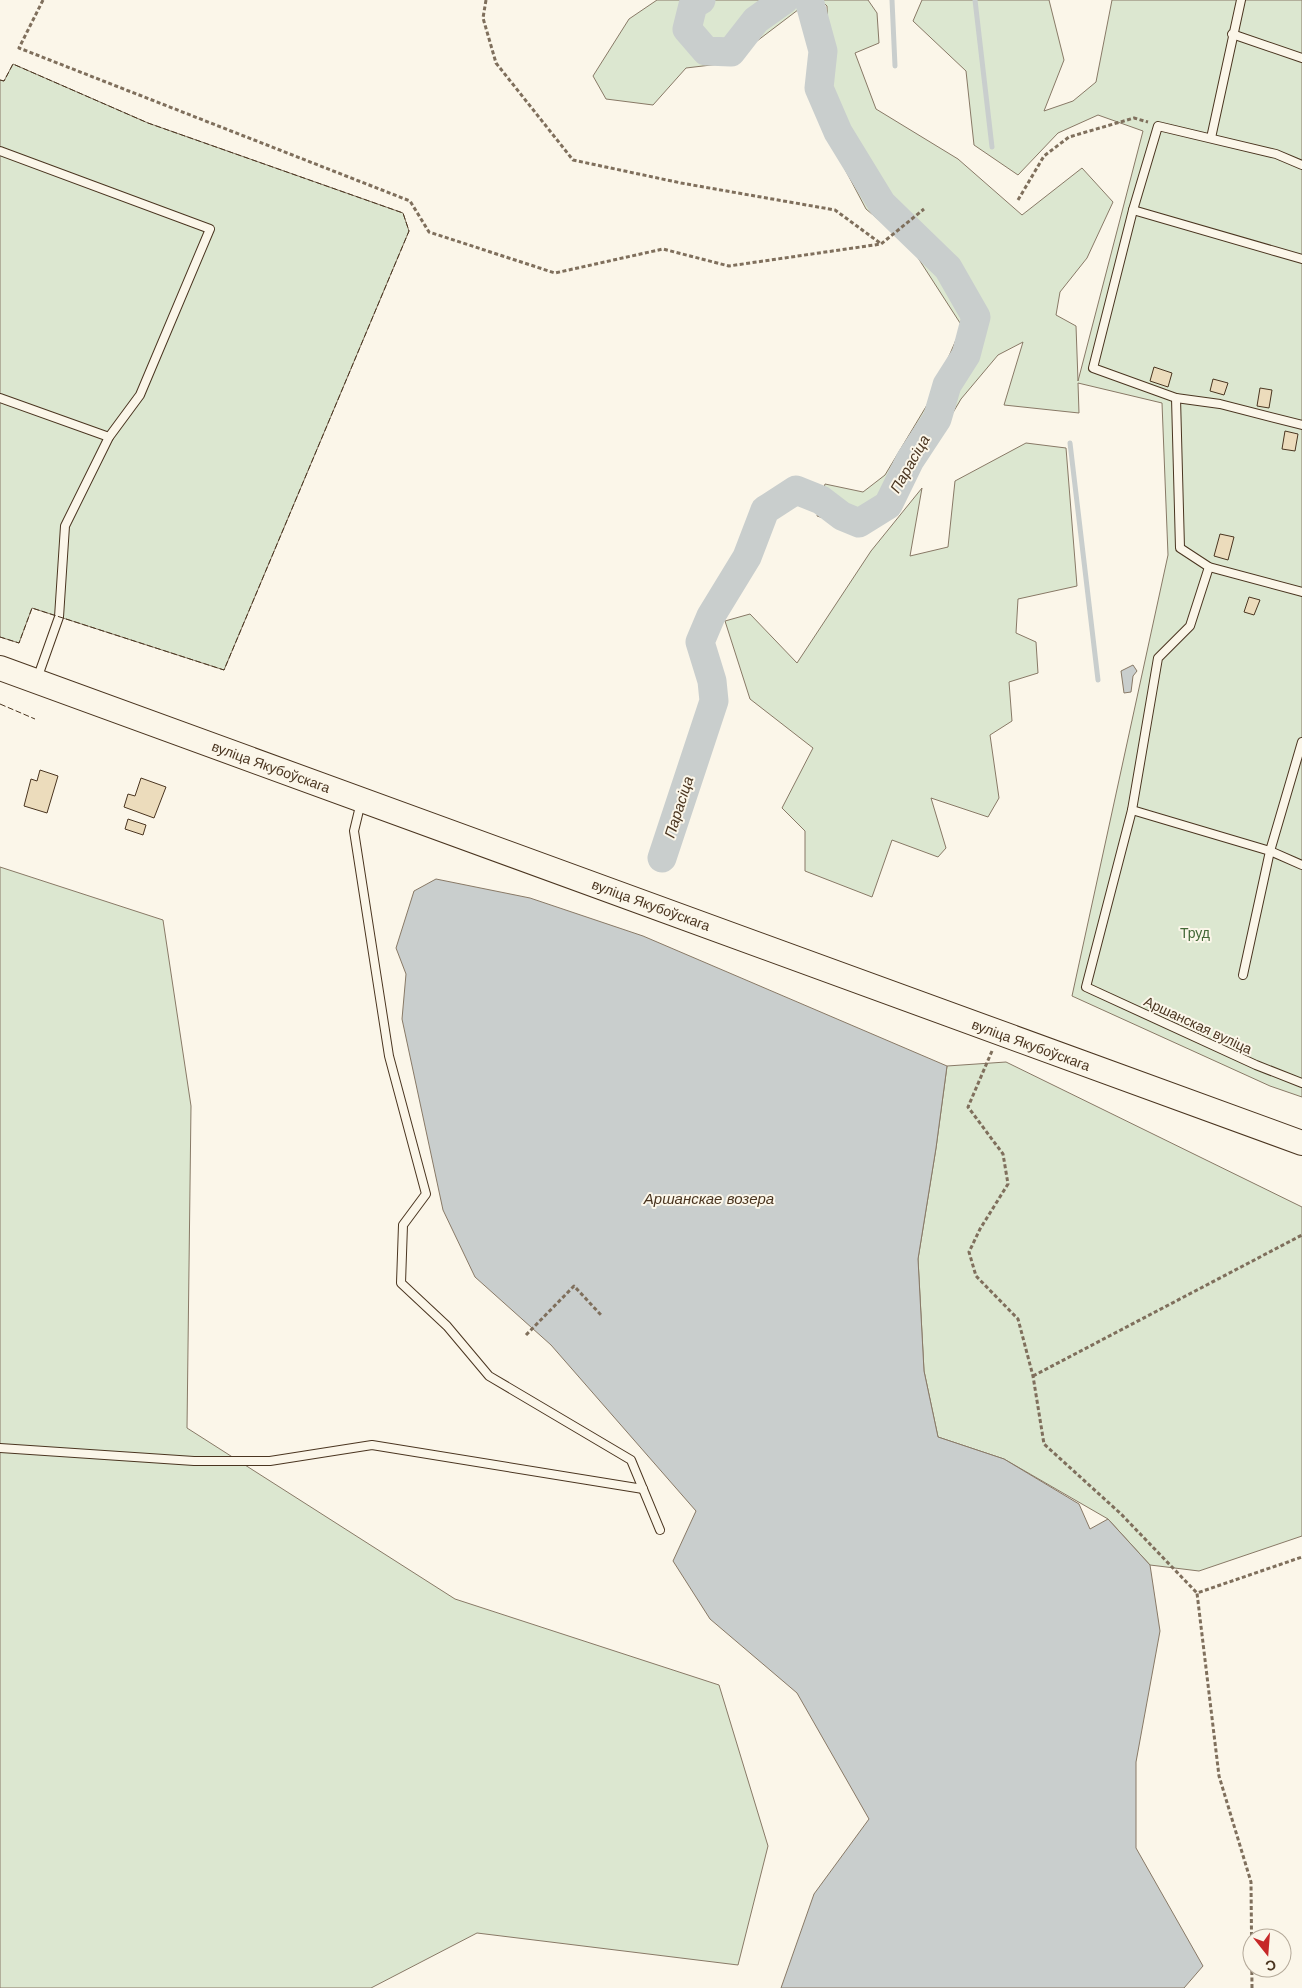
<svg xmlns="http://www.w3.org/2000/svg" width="1302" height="1988" viewBox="0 0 1302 1988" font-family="'DM Sans',sans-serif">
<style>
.green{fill:#dce7d0;stroke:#887966}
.water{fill:#c9cecd;stroke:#887966}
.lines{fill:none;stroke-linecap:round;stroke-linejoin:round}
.stream{stroke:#c9cecd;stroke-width:5}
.river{stroke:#c9cecd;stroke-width:29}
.building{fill:#ecdcbc;stroke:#4a3520}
.lane-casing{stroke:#4a3520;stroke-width:10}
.primary-casing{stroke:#4a3520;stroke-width:26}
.path{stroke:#7f6f5c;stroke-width:3;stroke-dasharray:4 2.5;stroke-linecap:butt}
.lane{stroke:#fbf6e9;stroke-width:8}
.primary{stroke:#fbf6e9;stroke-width:24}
.fence{stroke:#4a3520;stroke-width:1;stroke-dasharray:6 2.5;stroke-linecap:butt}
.labels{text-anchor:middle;stroke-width:4;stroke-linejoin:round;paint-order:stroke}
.street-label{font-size:14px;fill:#4a3520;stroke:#fbf6e9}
.park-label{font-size:14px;fill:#436837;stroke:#fbf6e9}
.water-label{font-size:15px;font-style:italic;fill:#4a3520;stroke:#fbf6e9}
</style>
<rect width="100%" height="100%" fill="#fbf6e9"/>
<!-- green -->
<g class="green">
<path d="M657,0H811L728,63L686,68L653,105L606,99L593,76L629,19Z"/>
<path d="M821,0H868L877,13L879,43L855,53L876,109L958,159L1022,215L1082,168L1113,202L1087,258L1060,292L1056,315L1076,326L1078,381L1143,131L1098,115L1058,133L1018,175L974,145L966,71L913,21L922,0H1049L1064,60L1044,111L1073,101L1096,82L1112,0H1302V1097L1270,1086L1072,996L1168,555L1162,403L1078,383L1079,413L1004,405L1023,342L998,355L961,399L898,506L862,530L817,516L825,484L863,492L885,475L930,400L962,326L911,247L866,209L820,122L830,100L827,6Z"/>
<path d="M13,64L148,123L403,213L409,231L224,670L32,608L19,643L0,637V80L4,81Z"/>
<path d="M1026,443L1066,448L1077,586L1018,599L1016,633L1036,642L1038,673L1009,682L1012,721L990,735L999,798L988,817L931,798L946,848L938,857L892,840L872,897L805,871V831L782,808L813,748L750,699L725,621L750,614L797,663L871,551L922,488L910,556L948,547L955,481Z"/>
<path d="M0,867L163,920L191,1106L187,1428L455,1599L719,1685L768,1846L738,1965L477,1933L371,1988H0Z"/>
<path d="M1006,1062L1302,1207V1536L1199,1571L1150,1565L1108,1519L1004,1459L938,1437L924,1371L918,1259L936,1148L947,1066Z"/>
</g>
<!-- water -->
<g class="water">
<path d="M1133,665L1137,671L1133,676L1131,692L1124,693L1121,671Z"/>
<path d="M436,879L530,898L643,936L947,1066L936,1148L918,1259L924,1371L938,1437L1004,1459L1079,1504L1090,1529L1108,1519L1150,1565L1160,1631L1136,1762V1848L1203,1966L1184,1988H781L814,1894L869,1819L797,1693L710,1619L673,1561L696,1511L551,1345L475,1277L443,1210L402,1019L406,974L396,948L414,891Z"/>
</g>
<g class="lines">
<!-- stream -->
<g class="stream">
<path d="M892,0L895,66"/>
<path d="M975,0L992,147"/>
<path d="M1070,443L1098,680"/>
</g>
<!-- river -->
<g class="river">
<path d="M701,0L693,5L687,29L706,51L731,52L756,20L784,0"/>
<path d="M662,858L714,701L712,681L700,642L711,616L747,557L765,510L796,490L821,500L842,516L859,523L888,505L910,460L937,419L947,385L966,355L976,317L948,268L882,204L838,132L819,88L823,51L809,0"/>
</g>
</g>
<!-- building -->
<g class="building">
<path d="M1154,367L1172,373L1168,387L1150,381Z"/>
<path d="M1213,379L1228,383L1224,395L1210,391Z"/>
<path d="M1260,388L1272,390L1269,408L1257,406Z"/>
<path d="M1285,431L1298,434L1295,451L1282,449Z"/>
<path d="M1220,534L1234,537L1228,560L1214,556Z"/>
<path d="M1249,597L1260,600L1254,615L1244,612Z"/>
<path d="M40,770L58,776L47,813L24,806L31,779L37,781Z"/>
<path d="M141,778L166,787L154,818L124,807L128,794L135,796Z"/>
<path d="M128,819L146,825L143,835L125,829Z"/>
</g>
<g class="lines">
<!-- lane casing -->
<g class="lane-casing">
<g id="lane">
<path d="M1232,34L1302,58"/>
<path d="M1211,138L1241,0"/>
<path d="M0,151L210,229L140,395L109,437L65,526L59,617L37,679"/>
<path d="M1302,165L1276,154L1158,126L1133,210L1093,368L1176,398L1220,404L1302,425"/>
<path d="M1133,210L1302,259"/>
<path d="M0,398L109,437"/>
<path d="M1176,398L1180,548L1209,567L1302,592"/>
<path d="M1209,567L1190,626L1158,658L1132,810L1086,987L1256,1065L1302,1083"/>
<path d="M361,802L354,831L389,1056L426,1194L403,1225L401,1283L447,1326L489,1376L631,1460L660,1530"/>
<path d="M1132,810L1270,851L1302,865"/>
<path d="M1243,975L1270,851L1302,742"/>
<path d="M0,1448L194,1461H270L372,1445L643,1489"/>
</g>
</g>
<!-- primary casing -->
<g class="primary-casing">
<path id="primary" d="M0,668L1302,1143"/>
</g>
<!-- path -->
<g class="path">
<path d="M43,0L19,48L410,201L429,232L555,273L663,249L729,266L881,244L924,209"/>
<path d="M486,0L483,18L496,63L573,160L681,183L835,210L880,243"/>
<path d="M1018,200L1044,156L1069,137L1134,118L1148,122"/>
<path d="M992,1051L968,1107L1003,1154L1008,1184L980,1229L969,1252L976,1276L1018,1319L1033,1376L1044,1444L1121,1514L1197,1593"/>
<path d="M526,1335L574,1286L601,1315"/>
<path d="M1033,1376L1302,1235"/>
<path d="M1252,1988L1251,1882L1219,1776L1197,1593L1302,1557"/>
</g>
<!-- lane -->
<use href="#lane" class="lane"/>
<!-- primary -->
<use href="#primary" class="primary"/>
<!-- fence -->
<g class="fence">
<path d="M0,80L4,81L13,64L148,123L403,213L409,231L224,670L32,608L19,643L0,637"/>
<path d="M0,704L35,719"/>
</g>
</g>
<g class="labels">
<!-- street labels -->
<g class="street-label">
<text transform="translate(271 767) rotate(20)" y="5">вуліца Якубоўскага</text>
<text transform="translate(651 905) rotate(20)" y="5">вуліца Якубоўскага</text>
<text transform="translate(1198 1025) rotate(25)" y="5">Аршанская вуліца</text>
<text transform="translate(1031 1045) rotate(20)" y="5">вуліца Якубоўскага</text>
</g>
<!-- park labels -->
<g class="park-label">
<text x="1195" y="938">Труд</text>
</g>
<!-- water labels -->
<g class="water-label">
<text transform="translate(910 464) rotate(-60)" y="5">Парасіца</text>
<text transform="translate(679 807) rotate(-72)" y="5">Парасіца</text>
<text x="709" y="1204">Аршанскае возера</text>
</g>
</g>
<!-- north arrow -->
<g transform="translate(1267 1953) rotate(163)"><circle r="24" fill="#fbf6e9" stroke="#b4a999"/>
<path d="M0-4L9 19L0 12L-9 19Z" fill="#c62828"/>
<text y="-8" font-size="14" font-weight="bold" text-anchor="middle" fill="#4a3520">С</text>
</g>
</svg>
